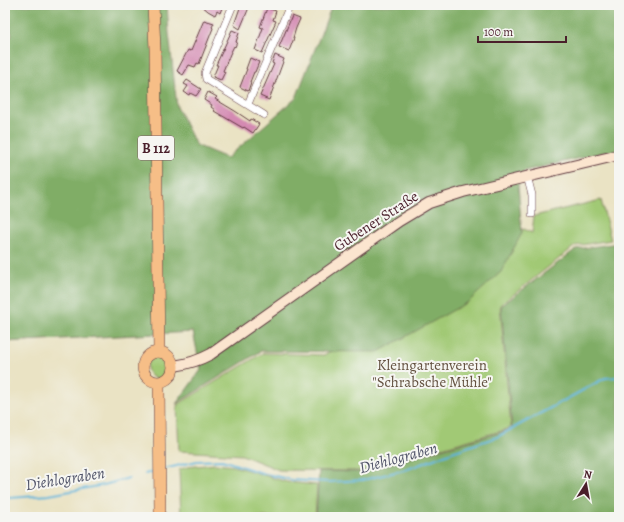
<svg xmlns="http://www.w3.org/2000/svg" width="624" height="522" viewBox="0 0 624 522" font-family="Alegreya,serif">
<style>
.green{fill:#a1c975;stroke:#767450}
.forest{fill:#80ad66;stroke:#656648}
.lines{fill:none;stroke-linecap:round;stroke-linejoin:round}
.stream{stroke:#5eb5db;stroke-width:2}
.building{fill:#d48ab2}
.street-casing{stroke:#623c42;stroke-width:8}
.secondary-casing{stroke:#623c42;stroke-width:12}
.primary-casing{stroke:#623c42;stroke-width:12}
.street{stroke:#fff;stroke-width:7}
.secondary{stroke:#fbe5cf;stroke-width:10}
.primary{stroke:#f6be87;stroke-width:11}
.labels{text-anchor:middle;stroke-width:4;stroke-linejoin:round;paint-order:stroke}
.shield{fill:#f6f6f2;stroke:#7e6067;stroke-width:1}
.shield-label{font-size:14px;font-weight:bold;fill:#4a1f2b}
.street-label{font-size:15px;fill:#4a1f2b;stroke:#f6f6f2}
.park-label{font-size:15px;fill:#645241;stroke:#f6f6f2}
.water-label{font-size:16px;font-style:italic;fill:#515469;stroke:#f6f6f2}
</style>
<rect width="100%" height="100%" fill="#f6f6f2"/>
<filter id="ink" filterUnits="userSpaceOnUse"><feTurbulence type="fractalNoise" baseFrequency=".025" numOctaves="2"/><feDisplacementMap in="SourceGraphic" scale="8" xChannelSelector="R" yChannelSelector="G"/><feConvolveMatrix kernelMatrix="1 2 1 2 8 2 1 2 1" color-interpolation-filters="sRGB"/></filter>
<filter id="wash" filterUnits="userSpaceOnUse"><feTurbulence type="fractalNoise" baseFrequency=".012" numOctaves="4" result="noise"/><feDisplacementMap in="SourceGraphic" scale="16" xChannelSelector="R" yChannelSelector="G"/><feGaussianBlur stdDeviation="0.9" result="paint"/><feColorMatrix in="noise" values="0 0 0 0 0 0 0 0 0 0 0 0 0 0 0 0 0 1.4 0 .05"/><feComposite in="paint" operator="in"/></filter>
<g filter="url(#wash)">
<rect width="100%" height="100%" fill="#eae3c4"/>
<!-- green -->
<g class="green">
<path d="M601,200L611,240L575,246L500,305L511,428L361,471L279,470L242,455L179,451L177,405L263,353L324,355L524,229L532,233L534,216Z"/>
<circle cx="159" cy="367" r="12"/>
<path d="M215,464L234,466L287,482L317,485L315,517H181L179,470L187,467Z"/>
</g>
<!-- forest -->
<g class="forest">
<path d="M5,5H167L169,33L177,107L196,145L227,158L296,98L332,5H619V149L524,171L518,185L522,233L501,272L468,302L378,352L261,351L176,404L201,370L193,332L5,342V40L12,36L5,11Z"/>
<path d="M619,243V517H316L319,471L361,472L512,429L501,306L576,249Z"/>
</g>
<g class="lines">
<!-- stream -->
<g class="stream">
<path d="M164,469L197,461L222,460L262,473L292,480L329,482L363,480L408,469L452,452L497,437L576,394L605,378L619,377"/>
<path d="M145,474L156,471"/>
<path d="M5,497L10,498L49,495L104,485L129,478"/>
</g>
</g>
<g id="blocks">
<!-- building -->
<g class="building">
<path d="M201,5H223L220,13L217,11L215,15L208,11Z"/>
<path d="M241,5H250L240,29L234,25Z"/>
<path d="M267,8L276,11L273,20L276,21L262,53L255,50L263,28L260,27Z"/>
<path d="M292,16L300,19L296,28L293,38H294L289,51L279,47Z"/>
<path d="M204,20L214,23L212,27L213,28L199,64L197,63L195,67L189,65L183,75L177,71L188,50L191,51Z"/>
<path d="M232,30L239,33L236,42H237L235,47L234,46L230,54L223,71L225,72L221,80L213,77L218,65H216Z"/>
<path d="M275,55L284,59L269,100L260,96L274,64L272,63Z"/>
<path d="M250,58L259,62L255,72H254L250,82H251L248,91L240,87L247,69H246Z"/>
<path d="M187,80L201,89L196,96L190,93L189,95L184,92L188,86L184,84Z"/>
<path d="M208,92L217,97L215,99L235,111L250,121L251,119L259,124L253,133L244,127L243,128L214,111L215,110L211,107L212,105L204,100Z"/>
</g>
</g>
</g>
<g filter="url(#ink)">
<use href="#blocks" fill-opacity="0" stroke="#623c42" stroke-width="1"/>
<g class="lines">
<!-- street casing -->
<g class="street-casing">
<g id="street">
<path d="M233,5L205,73L206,79L264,115"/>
<path d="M248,104L290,5"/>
<path d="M527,176L532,195V214"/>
</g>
</g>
<!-- secondary casing -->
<g class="secondary-casing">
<path id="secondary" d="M174,366C188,364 198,361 211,354L399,221L429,203L463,192L619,155"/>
</g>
<!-- primary casing -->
<g class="primary-casing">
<g id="primary">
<path d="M153,5L155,49L159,352"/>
<circle cx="158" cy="367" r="15"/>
<path d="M159,383L160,517"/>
</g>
</g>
<!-- street -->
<use href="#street" class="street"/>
<!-- secondary -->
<use href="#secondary" class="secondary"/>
<!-- primary -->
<use href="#primary" class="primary"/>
</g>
</g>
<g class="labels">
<!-- shield labels -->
<rect class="shield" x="138" y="136" width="36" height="24" rx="3"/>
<g class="shield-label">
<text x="156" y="153">B 112</text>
</g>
<!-- street labels -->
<g class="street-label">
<text transform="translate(376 221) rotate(-33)" y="5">Gubener Straße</text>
</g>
<!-- park labels -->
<g class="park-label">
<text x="432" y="370">Kleingartenverein<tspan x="432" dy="17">"Schrabsche Mühle"</tspan></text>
</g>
<!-- water labels -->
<g class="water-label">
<text transform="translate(398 457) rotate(-15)" y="6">Diehlograben</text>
<text transform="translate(65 478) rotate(-9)" y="6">Diehlograben</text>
</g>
</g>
<!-- margin -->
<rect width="624" height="522" fill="none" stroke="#f6f6f2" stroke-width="20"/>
<!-- north arrow -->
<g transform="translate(586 484) rotate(11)" stroke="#f6f6f2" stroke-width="3" paint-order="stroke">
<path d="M0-3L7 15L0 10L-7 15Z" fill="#4a1f2b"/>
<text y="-6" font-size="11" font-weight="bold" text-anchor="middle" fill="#4a1f2b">N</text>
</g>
<!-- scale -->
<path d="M478 36v6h88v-6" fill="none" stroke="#4a1f2b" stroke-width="2"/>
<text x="484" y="36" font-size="12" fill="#4a1f2b" stroke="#f6f6f2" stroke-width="3" paint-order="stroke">100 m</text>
</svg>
